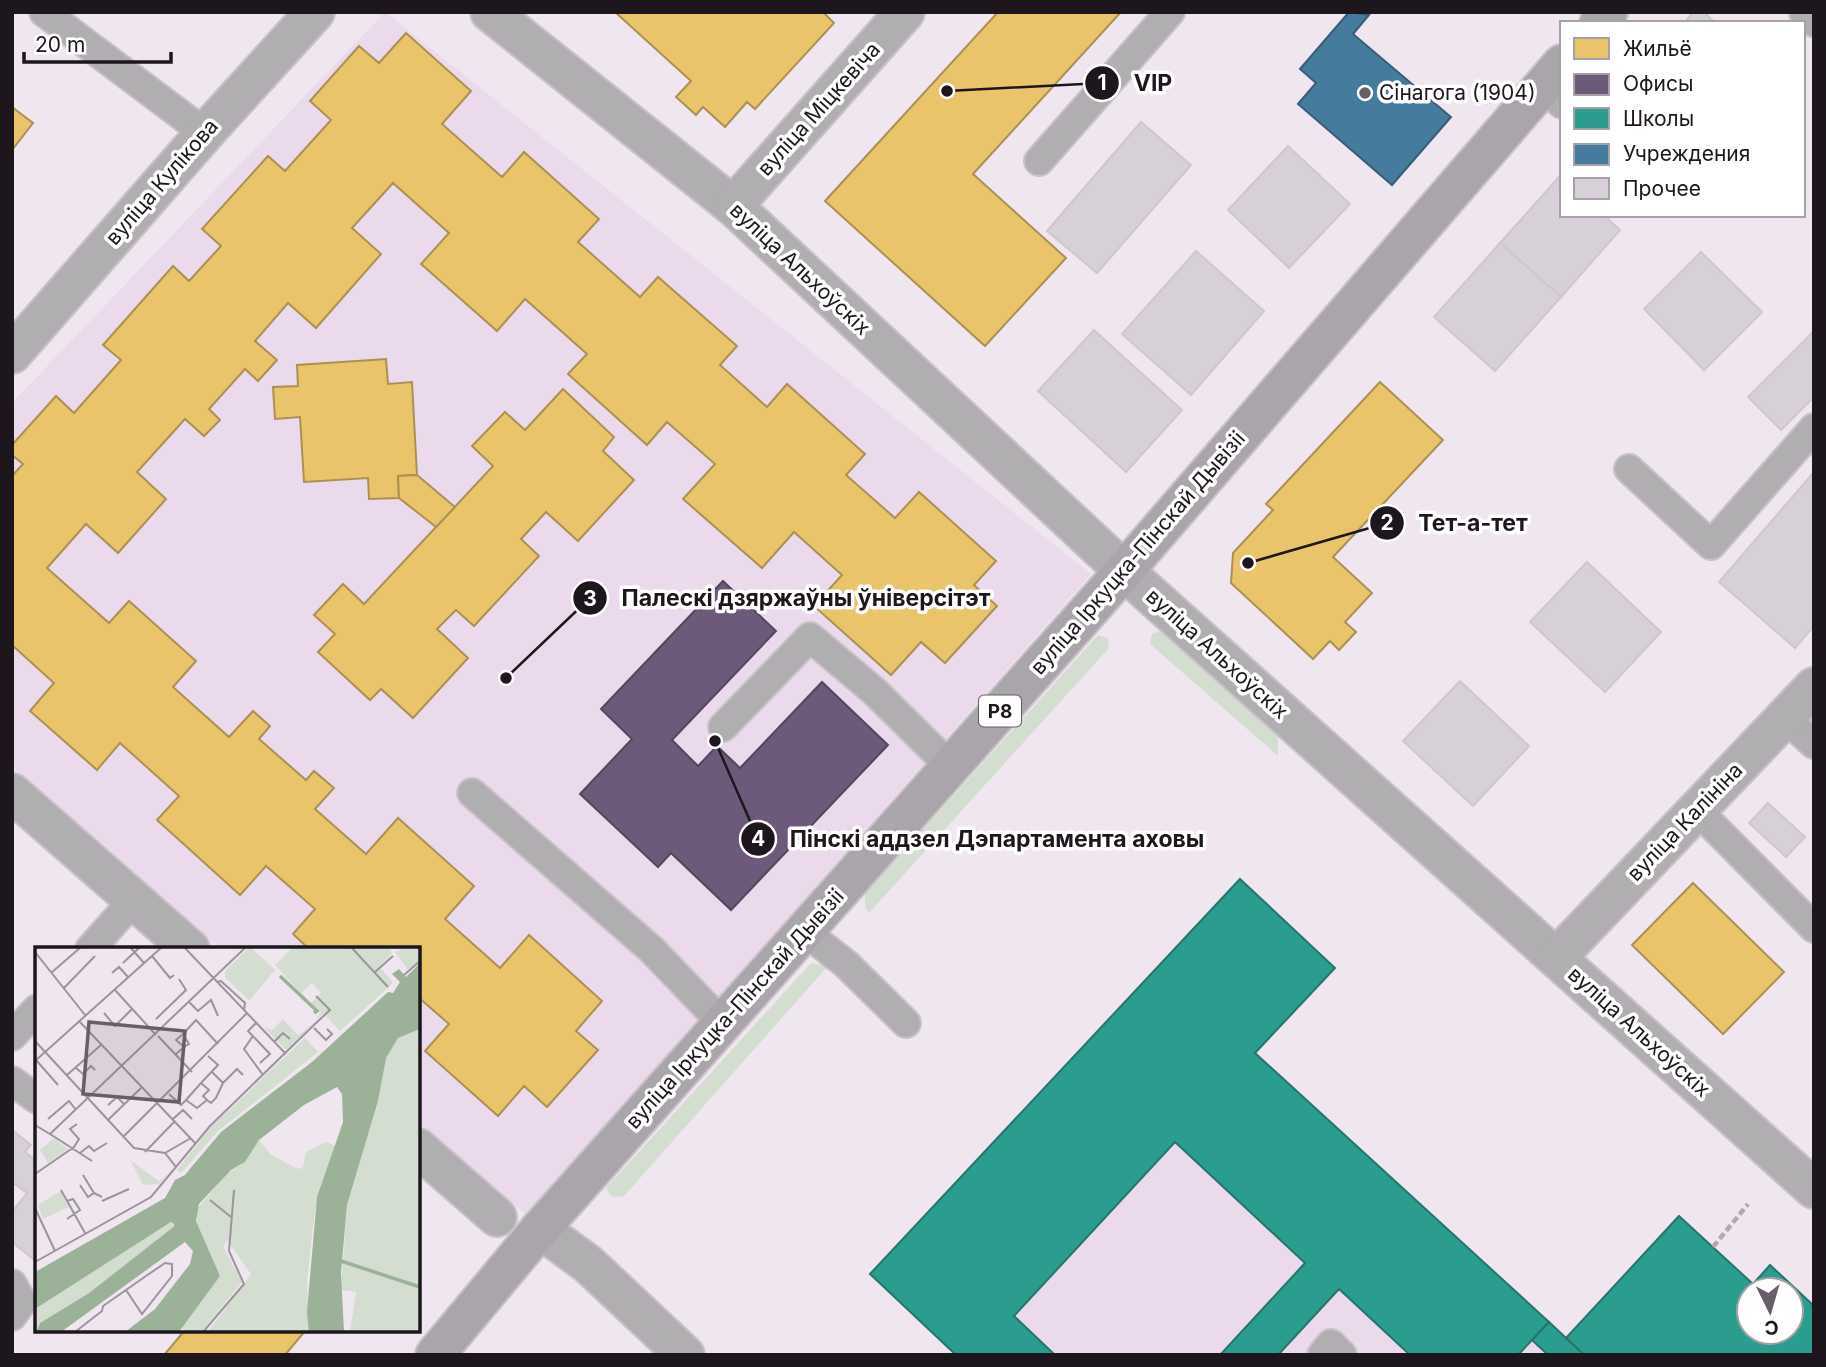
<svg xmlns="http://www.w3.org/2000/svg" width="1826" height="1367" viewBox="0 0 1826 1367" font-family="Inter,sans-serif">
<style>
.built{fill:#ebdaeb;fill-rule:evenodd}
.green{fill:#d3ded1}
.homes{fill:#e9c46a;stroke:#ac9053;stroke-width:2}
.offices{fill:#6d597a;stroke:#55455e;stroke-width:2}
.schools{fill:#2a9d8f;stroke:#26756d;stroke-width:2;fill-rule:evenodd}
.public{fill:#457b9d;stroke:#395d77;stroke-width:2}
.building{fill:#d8d0d8;stroke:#cec7ce;stroke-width:2}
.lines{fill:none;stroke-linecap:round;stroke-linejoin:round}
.service-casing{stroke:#c9c2c9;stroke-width:32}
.pedestrian-casing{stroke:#c9c2c9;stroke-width:42}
.minor-casing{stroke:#c9c2c9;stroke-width:42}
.tertiary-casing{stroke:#c9c2c9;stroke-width:42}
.primary-casing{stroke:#c9c2c9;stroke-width:42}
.path{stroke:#b0abb0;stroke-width:4.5;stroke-dasharray:7 3.5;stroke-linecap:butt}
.service{stroke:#b1aeb1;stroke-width:28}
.pedestrian{stroke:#b1aeb1;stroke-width:38}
.minor{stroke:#b1aeb1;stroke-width:38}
.tertiary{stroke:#b1aeb1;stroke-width:38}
.primary{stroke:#aaa5aa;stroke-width:38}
.poi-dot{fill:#675f67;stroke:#fff;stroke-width:2.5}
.labels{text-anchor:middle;stroke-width:7;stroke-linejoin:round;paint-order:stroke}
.shield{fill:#fff;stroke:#615d61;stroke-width:2}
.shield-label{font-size:19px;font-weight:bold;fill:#1d171d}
.poi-label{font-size:21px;fill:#1d171d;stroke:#fff;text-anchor:start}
.street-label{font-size:21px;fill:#1d171d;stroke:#fff}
.inset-river{fill:none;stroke:#9cb298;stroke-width:3.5}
.inset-road{fill:none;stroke:#9c939c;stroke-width:2}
.view{fill:#675f67;fill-opacity:0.15;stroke:#675f67;stroke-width:3.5}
.inset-edge{fill:none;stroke:#1d171d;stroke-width:3.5}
.leader{fill:none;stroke:#1d171d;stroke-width:2.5}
.callout-dot{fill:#1d171d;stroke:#fff;stroke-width:2.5}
.mark-label{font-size:21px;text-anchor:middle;font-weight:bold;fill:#fff}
.callout-label{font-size:23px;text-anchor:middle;font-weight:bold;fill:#1d171d;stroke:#fff;stroke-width:7;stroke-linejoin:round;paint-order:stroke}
</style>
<rect width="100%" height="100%" fill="#f0e6f0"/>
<!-- built -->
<g class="built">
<path d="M385,12L1091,574L526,1215L418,1121V949H221L12,766V403Z"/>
<path d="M1240,879L1335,968L1255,1054L1566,1338L1679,1216L1752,1284L1770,1265L1814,1306V1355H953L921,1221ZM1749,1290H1791V1332H1749Z"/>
</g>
<!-- green -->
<g class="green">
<path d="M1160,631L1278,735V756L1150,644L1152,634Z"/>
<path d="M1098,635L1108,638L1109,648L869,913L865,908V894Z"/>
<path d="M811,963L828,966L624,1196L612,1197L606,1188Z"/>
</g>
<!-- homes -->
<g class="homes">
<path d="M615,12H823L834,23L755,109L747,102L725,127L703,107L696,115L676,97L691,81Z"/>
<path d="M998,12H1121L973,174L1066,258L985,346L825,201Z"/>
<path d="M406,33L471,91L442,124L502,177L524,152L599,219L578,242L640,297L658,277L737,346L720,365L767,407L787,384L865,454L846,475L895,518L919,492L996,561L974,585L997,606L945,663L921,642L891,675L814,606L842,575L794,532L762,568L683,499L715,464L667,422L647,445L568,374L587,354L525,299L497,331L421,264L449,233L393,183L352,228L381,254L316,328L288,303L255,341L277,360L258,381L245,369L209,409L220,420L204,436L185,419L137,472L166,499L118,553L86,524L47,568L109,623L129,601L196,661L173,687L229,737L253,711L270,726L259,739L306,780L314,771L334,788L315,809L366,854L398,818L474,886L445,919L500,968L529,935L602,1001L576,1031L598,1050L547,1107L524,1086L498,1116L425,1051L449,1024L418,997V949H309L293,934L315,909L266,866L240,895L157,820L179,796L120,743L97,770L30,711L54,683L12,645V476L23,464L12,455V445L56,396L74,413L121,360L103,345L173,266L189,281L221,246L202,229L268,156L285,171L331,120L310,101L359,46L379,63Z"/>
<path d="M12,107L33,123L12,150Z"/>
<path d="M386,359L388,384L412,382L417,475L398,476L399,498L369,499L368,478L304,482L300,417L275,419L273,387L298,386L297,365Z"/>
<path d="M1380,382L1443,440L1333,557L1372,593L1345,622L1356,632L1339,650L1330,641L1313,659L1231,583L1233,553L1273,510L1266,504Z"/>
<path d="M563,389L614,437L603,451L634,480L578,541L546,512L521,539L539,556L474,626L456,610L437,629L468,658L413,718L381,689L370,700L318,652L335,634L314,615L343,584L364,604L493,466L472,446L505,412L525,430Z"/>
<path d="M417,475L455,507L436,527L399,498L398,476Z"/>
<path d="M1693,883L1784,972L1723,1034L1632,945Z"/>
<path d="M185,1330H306L285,1355H164Z"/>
</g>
<!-- offices -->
<path class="offices" d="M723,581L776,631L672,740L698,766L717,746L740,768L822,682L888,745L731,910L671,853L658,867L580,794L632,739L601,709Z"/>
<!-- schools -->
<g class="schools">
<path d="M1240,879L1335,968L1255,1053L1549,1322L1518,1355H1410L1339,1289L1278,1355H1220L1305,1263L1175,1142L1014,1316L1055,1355H956L870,1274Z"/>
<path d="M1679,1216L1753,1284L1770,1265L1814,1306V1355H1584L1566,1338ZM1749,1290H1791V1332H1749Z"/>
<path d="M1549,1322L1566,1338L1584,1355H1548L1532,1340Z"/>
</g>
<!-- public -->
<path class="public" d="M1349,12L1369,15L1353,34L1451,117L1392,185L1298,104L1316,83L1300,69Z"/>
<!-- building -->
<g class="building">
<path d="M1693,12H1704L1715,23H1684Z"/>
<path d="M1141,122L1191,165L1097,273L1047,231Z"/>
<path d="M1288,146L1350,204L1289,268L1228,210Z"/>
<path d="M1559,177L1562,215H1604L1620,230L1561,297L1500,243Z"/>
<path d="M1500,243L1561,297L1495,371L1434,317Z"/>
<path d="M1196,251L1264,311L1191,395L1122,334Z"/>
<path d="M1701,252L1762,312L1704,370L1644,309Z"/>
<path d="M1094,330L1182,410L1126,472L1038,391Z"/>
<path d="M1814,331V397L1781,430L1748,397Z"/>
<path d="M1814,472V626L1795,648L1719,582Z"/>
<path d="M1587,562L1661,632L1605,692L1530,622Z"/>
<path d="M1460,681L1529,746L1473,806L1403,741Z"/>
<path d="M1768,803L1805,837L1786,857L1749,823Z"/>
<path d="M12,1130L31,1145L25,1152L37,1161V1262L12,1242V1212L27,1193L12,1182Z"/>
</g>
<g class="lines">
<!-- service casing -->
<g class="service-casing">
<g id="service">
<path d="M44,12L205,133"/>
<path d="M1543,86L1562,104"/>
<path d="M1039,161L1170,12"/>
<path d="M1629,469L1711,545L1814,428"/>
<path d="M1785,718L1814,744"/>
<path d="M723,727L810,637L875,692L950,766"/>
<path d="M472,793L652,950L722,1023"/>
<path d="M1697,810L1814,928"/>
<path d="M804,931L846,964L906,1023"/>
<path d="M90,949L134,900"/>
<path d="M12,1036L37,1009"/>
<path d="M12,1081L37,1099"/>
<path d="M12,1284L22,1302L12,1316"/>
<path d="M1322,1355L1331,1344L1342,1355"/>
</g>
</g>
<!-- pedestrian casing -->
<g class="pedestrian-casing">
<g id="pedestrian">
<path d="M12,793L190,949"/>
<path d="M418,1148L497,1217"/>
</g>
</g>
<!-- minor casing -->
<g class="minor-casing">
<g id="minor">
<path d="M490,12L733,206L1124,571L1814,1189"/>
<path d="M733,206L905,12"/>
<path d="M1556,958L1814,687"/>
<path d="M540,1229L588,1264L685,1355"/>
</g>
</g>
<!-- tertiary casing -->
<g class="tertiary-casing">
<g id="tertiary">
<path d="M1809,12L1814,17"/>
<path d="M12,354L205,133L315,12"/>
</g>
</g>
<!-- primary casing -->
<g class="primary-casing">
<g id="primary">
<path d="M1599,23L1608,12"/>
<path d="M435,1355L540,1229L1124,571L1562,64"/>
</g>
</g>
<!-- path -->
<path class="path" d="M1713,1247L1748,1204"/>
<!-- service -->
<use href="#service" class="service"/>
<!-- pedestrian -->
<use href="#pedestrian" class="pedestrian"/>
<!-- minor -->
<use href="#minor" class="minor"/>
<!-- tertiary -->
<use href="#tertiary" class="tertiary"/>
<!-- primary -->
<use href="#primary" class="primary"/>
</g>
<!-- markers -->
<circle class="poi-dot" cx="1365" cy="93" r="7"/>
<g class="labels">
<!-- shield labels -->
<rect class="shield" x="979" y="695.5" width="42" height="31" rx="5"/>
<g class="shield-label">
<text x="1000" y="718">Р8</text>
</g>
<!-- poi labels -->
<g class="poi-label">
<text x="1379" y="100">Сінагога (1904)</text>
</g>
<!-- street labels -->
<g class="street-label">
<text transform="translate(819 109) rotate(-48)" y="7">вуліца Міцкевіча</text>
<text transform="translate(162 182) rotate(-49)" y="7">вуліца Кулікова</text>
<text transform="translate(800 269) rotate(43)" y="7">вуліца Альхоўскіх</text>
<text transform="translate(1138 553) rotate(-49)" y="7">вуліца Іркуцка-Пінскай Дывізіі</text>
<text transform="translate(1217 654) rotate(42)" y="7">вуліца Альхоўскіх</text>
<text transform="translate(1685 822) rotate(-46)" y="7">вуліца Калініна</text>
<text transform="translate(735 1009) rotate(-48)" y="7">вуліца Іркуцка-Пінскай Дывізіі</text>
<text transform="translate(1639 1032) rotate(42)" y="7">вуліца Альхоўскіх</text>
</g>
</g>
<!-- overview -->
<g transform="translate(35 947)">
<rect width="385" height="385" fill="#f0e6f0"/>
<path d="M215,0L240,23L214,54L190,30V24ZM258,0H354L357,7L344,19L358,36L305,84L289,67L281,72L286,65L276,56L286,46L277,36L266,46L240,18ZM372,0H385V13L373,23L360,5ZM248,72L263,88L279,76L251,103L229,80L237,83ZM385,82V385H315L321,345L306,343L312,258L343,154L350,111L363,91ZM270,91L283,105L182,185L146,226L142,223L176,180ZM19,191L33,202L13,216L5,203ZM224,193L236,208L263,222L268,220L271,205L291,195L302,200L280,263L272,333L274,385H173L216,327L192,293L188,299L207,335L166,385H151L147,381L185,329L163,279L161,263L192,227L210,215ZM96,214L124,234L131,229L124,237L108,238ZM26,244L34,260L8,272L3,258ZM136,275L141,277L138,282L54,346L5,376L0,385V362Z" fill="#d3ded1"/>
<path d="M385,16V82L363,91L351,111L343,154L312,258L306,325L309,385H274L272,365L282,250L308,175L307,147L302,140L269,158L224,193L210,215L196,223L164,257L161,274L185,329L144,385H90L120,362L155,317L158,304L150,295L26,385H1L5,376L54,346L141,278L136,275L0,362V325L130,251L140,233L150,228L186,185L277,115L353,45L358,46L365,35L357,27L364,22L371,30Z" fill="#9cb298"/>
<path class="inset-river" d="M245,29L282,64L279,66M306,314L385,340M0,334L132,256L148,242L158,221L181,195L192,194L200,200L196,219L155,252L0,346M0,351L141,268V284L90,323L102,321L154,284L158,256L203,213L219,186L267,138L353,66L385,57"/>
<path class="inset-road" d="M95,0L109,16M149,0L251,107M316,0L353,40M0,5L50,68M117,9L135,31L139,28M88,16L105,0M340,25L358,9M16,26L46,0M77,26L84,20L93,30M369,28L385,14M182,35L186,34L210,56L209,63M28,42L60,9M80,43L121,88M154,55L163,64L176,53L183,69M69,66L80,79L97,62M121,72L151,43L144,32M44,74L160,196M221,76L213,84L235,107L225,116M280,77L295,63L281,49M279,81L291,93L297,87L292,82M123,89L157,125M218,89L209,102L228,128M0,94L99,201L130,206L141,220M239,95L248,86L255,92M149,100L154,97L148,87L161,73L183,97M141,107L149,100L141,93L148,87M1,113L23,138M0,114L127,0M41,121L48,127L56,119L60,123M176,124L188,136L202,122L208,128M32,128L66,98M134,147L146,158L151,153L162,161L172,153L168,149L174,143L166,136L183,118L173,109M151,153L166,136M172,153L176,156L181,151L188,136M73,158L82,150L89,157M13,172L34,154L41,163M138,172L148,163L157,172M73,173L106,141M0,178L15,187L211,0M15,187L57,214M88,190L212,66M110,205L140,174M45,206L54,199L59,204L72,196M130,206L156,191M0,227L39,200L44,192L35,182L42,177M48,228L59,246M45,238L53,250L59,246L67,250M26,243L50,286M175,253L196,270M67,254L94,242M0,261L20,304M32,272L45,263L38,252L32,254M0,315L116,250L175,179L281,76M40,385L67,364L68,359L91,343L111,329L130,316L137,317V329L107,367L91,343M168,385L209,337L194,304L199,243"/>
<path class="view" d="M54,75L150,84L144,155L48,147Z"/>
<rect width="385" height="385" class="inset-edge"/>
</g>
<!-- callouts -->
<path class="leader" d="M947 91L1102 83M1248 563L1387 523M506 678L590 598M715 741L758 839"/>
<g class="callout-dot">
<circle cx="947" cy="91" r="7"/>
<circle cx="1248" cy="563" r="7"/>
<circle cx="506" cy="678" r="7"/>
<circle cx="715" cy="741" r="7"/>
<circle cx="1102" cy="83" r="18"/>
<circle cx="1387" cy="523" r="18"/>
<circle cx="590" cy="598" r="18"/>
<circle cx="758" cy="839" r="18"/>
</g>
<g class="mark-label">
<text x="1102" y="90">1</text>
<text x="1387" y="530">2</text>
<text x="590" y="606">3</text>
<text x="758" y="846">4</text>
</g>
<g class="callout-label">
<text x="1153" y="91">VIP</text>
<text x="1473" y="531">Тет-а-тет</text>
<text x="806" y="606">Палескі дзяржаўны ўніверсітэт</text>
<text x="997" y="847">Пінскі аддзел Дэпартамента аховы</text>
</g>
<!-- border -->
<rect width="1826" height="1367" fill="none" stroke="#1d171d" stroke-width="28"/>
<!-- legend -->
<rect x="1560" y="21" width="245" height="196" fill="#ffffff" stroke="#a5a2a5" stroke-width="2"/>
<rect x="1574" y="38" width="35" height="21" fill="#e9c46a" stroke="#a5a2a5" stroke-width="2"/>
<text x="1623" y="56" font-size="21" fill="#1d171d">Жильё</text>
<rect x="1574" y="74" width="35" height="21" fill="#6d597a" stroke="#a5a2a5" stroke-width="2"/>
<text x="1623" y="91" font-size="21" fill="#1d171d">Офисы</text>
<rect x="1574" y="108" width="35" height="21" fill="#2a9d8f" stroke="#a5a2a5" stroke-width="2"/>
<text x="1623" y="126" font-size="21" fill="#1d171d">Школы</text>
<rect x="1574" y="144" width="35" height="21" fill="#457b9d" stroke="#a5a2a5" stroke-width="2"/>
<text x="1623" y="161" font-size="21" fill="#1d171d">Учреждения</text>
<rect x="1574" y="178" width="35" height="21" fill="#d8d0d8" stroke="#a5a2a5" stroke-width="2"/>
<text x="1623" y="196" font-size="21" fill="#1d171d">Прочее</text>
<!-- north arrow -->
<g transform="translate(1770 1311) rotate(175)"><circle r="33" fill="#ffffff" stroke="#a5a2a5" stroke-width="2"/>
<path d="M0-5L12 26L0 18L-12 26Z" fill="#675f67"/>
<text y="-10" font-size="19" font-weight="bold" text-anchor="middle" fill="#1d171d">С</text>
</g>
<!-- scale -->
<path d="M24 52v10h147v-10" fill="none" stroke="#1d171d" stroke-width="3.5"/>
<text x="35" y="52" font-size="21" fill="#1d171d" stroke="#ffffff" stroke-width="5" paint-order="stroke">20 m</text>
</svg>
